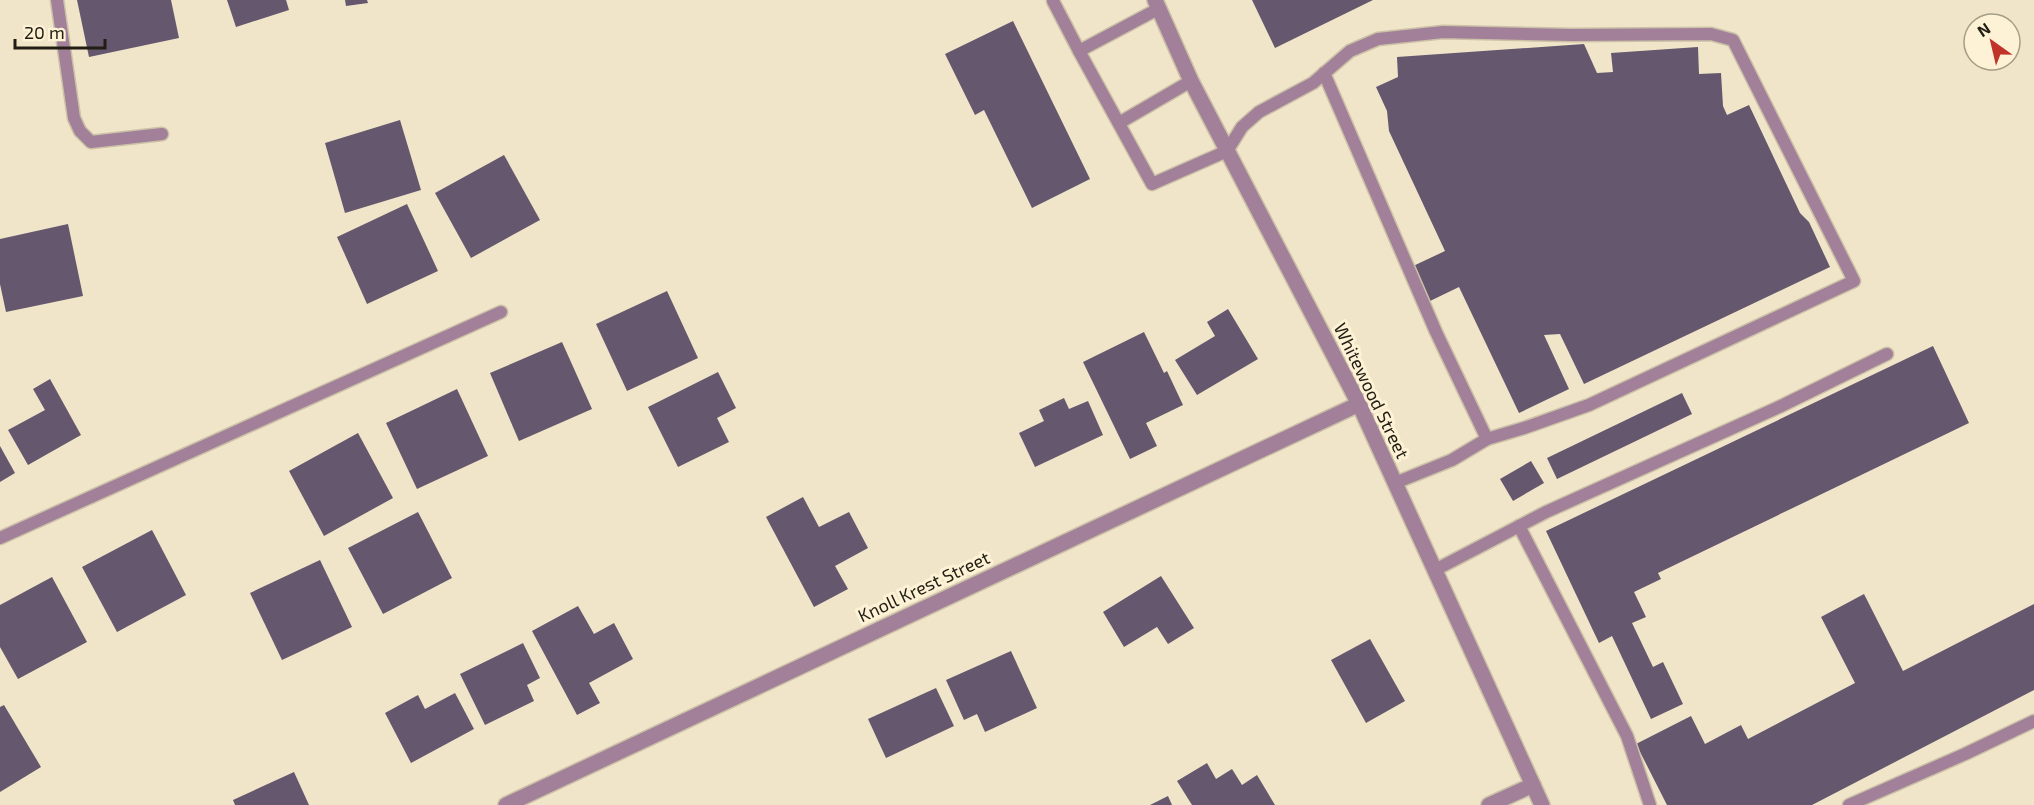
<svg xmlns="http://www.w3.org/2000/svg" width="2034" height="805" viewBox="0 0 2034 805" font-family="'Exo 2',sans-serif">
<style>
.building{fill:#65576e}
.lines{fill:none;stroke-linecap:round;stroke-linejoin:round}
.service-casing{stroke:#cbc1a7;stroke-width:15}
.minor-casing{stroke:#cbc1a7;stroke-width:18}
.tertiary-casing{stroke:#cbc1a7;stroke-width:18}
.service{stroke:#a28099;stroke-width:12}
.minor{stroke:#a28099;stroke-width:15}
.tertiary{stroke:#a28099;stroke-width:15}
.labels{text-anchor:middle;stroke-width:6;stroke-linejoin:round;paint-order:stroke}
.street-label{font-size:18px;fill:#211d13;stroke:#fdf2d5}
</style>
<rect width="100%" height="100%" fill="#f0e5c8"/>
<!-- building -->
<g class="building">
<path d="M77,0H171L179,38L89,57Z"/>
<path d="M227,0H286L289,10L236,27Z"/>
<path d="M345,0H367L368,3L346,6Z"/>
<path d="M1252,0H1373L1275,48Z"/>
<path d="M1013,21L1090,179L1032,208L984,110L975,115L945,54Z"/>
<path d="M1584,44L1597,73L1613,72L1611,53L1698,47L1699,74L1721,73L1723,106L1727,115L1749,105L1800,213L1809,222L1830,267L1584,384L1560,334L1544,335L1569,389L1519,413L1459,287L1428,302L1411,267L1445,251L1389,131L1387,111L1376,87L1398,77L1397,57Z"/>
<path d="M400,120L421,190L345,213L325,143Z"/>
<path d="M504,155L540,220L471,258L435,193Z"/>
<path d="M407,204L438,271L367,304L337,237Z"/>
<path d="M68,224L83,296L6,312L0,284V239Z"/>
<path d="M667,291L698,358L627,391L596,324Z"/>
<path d="M1228,309L1258,359L1197,395L1175,360L1215,336L1207,322Z"/>
<path d="M1144,332L1164,373L1167,371L1183,405L1146,423L1157,446L1130,459L1083,362Z"/>
<path d="M562,342L592,409L519,441L490,373Z"/>
<path d="M1933,346L1969,423L1658,573L1661,579L1634,592L1646,617L1632,623L1653,667L1663,662L1683,704L1651,719L1612,636L1599,643L1546,531Z"/>
<path d="M718,372L736,408L717,418L729,442L678,467L648,407Z"/>
<path d="M50,379L81,435L28,465L8,430L45,410L33,389Z"/>
<path d="M457,389L488,456L417,489L386,423Z"/>
<path d="M1682,393L1692,414L1557,479L1547,458Z"/>
<path d="M1064,398L1069,409L1088,401L1103,435L1035,467L1019,433L1044,421L1039,410Z"/>
<path d="M358,433L393,498L324,536L289,471Z"/>
<path d="M0,446L15,473L0,482Z"/>
<path d="M1531,461L1544,483L1513,501L1500,479Z"/>
<path d="M803,497L819,527L849,512L868,548L835,566L848,589L814,607L766,517Z"/>
<path d="M418,512L452,578L383,614L348,548Z"/>
<path d="M152,530L186,595L117,632L82,567Z"/>
<path d="M320,560L352,627L282,660L250,593Z"/>
<path d="M1161,576L1194,628L1168,644L1157,627L1124,647L1103,612Z"/>
<path d="M52,577L87,642L18,679L0,647V605Z"/>
<path d="M1864,594L1903,671L2034,604V690L1812,805H1667L1636,744L1691,716L1705,744L1741,725L1748,739L1855,683L1821,617Z"/>
<path d="M578,606L594,634L614,623L633,659L589,683L600,703L577,715L532,631Z"/>
<path d="M1370,639L1405,701L1366,723L1331,660Z"/>
<path d="M523,643L540,678L527,685L534,701L485,725L460,674Z"/>
<path d="M1011,651L1037,708L985,732L977,714L964,720L946,680Z"/>
<path d="M936,688L954,726L886,758L868,719Z"/>
<path d="M455,693L474,729L411,763L385,713L418,695L425,709Z"/>
<path d="M4,705L41,767L0,792V707Z"/>
<path d="M1207,763L1216,779L1232,769L1242,785L1257,775L1275,805H1192L1177,781Z"/>
<path d="M294,772L309,805H235L233,800Z"/>
<path d="M1168,796L1172,805H1150Z"/>
</g>
<g class="lines">
<!-- service casing -->
<g class="service-casing">
<g id="service">
<path d="M57,0L74,118L80,131L91,142L162,134"/>
<path d="M1053,1L1079,51L1158,9"/>
<path d="M1079,51L1152,184L1227,151L1242,127L1259,112L1313,83L1350,51L1378,39L1443,32L1571,35L1711,34L1733,40L1854,281L1589,405L1524,428L1487,439L1452,460L1395,483"/>
<path d="M1324,73L1436,332L1487,439"/>
<path d="M1119,123L1191,81"/>
<path d="M1519,526L1627,736L1650,805"/>
<path d="M0,538L501,312"/>
<path d="M1435,570L1546,512L1779,407L1887,354"/>
<path d="M1849,805L1965,754L2034,721"/>
</g>
</g>
<!-- minor casing -->
<g class="minor-casing">
<g id="minor">
<path d="M506,805L1359,404"/>
<path d="M1489,805L1533,785"/>
</g>
</g>
<!-- tertiary casing -->
<g class="tertiary-casing">
<path id="tertiary" d="M1155,0L1191,81L1359,404L1542,805"/>
</g>
<!-- service -->
<use href="#service" class="service"/>
<!-- minor -->
<use href="#minor" class="minor"/>
<!-- tertiary -->
<use href="#tertiary" class="tertiary"/>
</g>
<g class="labels">
<!-- street labels -->
<g class="street-label">
<text transform="translate(1371 391) rotate(64)" y="6">Whitewood Street</text>
<text transform="translate(924 587) rotate(-25)" y="6">Knoll Krest Street</text>
</g>
</g>
<!-- north arrow -->
<g transform="translate(1992 42) rotate(326)"><circle r="28" fill="#fdf2d5" stroke="#a59d87" stroke-width="1.5"/>
<path d="M0-4.5L10 22L0 15L-10 22Z" fill="#c13329"/>
<text y="-9" font-size="16" font-weight="bold" text-anchor="middle" fill="#211d13">N</text>
</g>
<!-- scale -->
<path d="M15 39v9h90v-9" fill="none" stroke="#211d13" stroke-width="3"/>
<text x="24" y="39" font-size="18" fill="#211d13" stroke="#fdf2d5" stroke-width="4.5" paint-order="stroke">20 m</text>
</svg>
